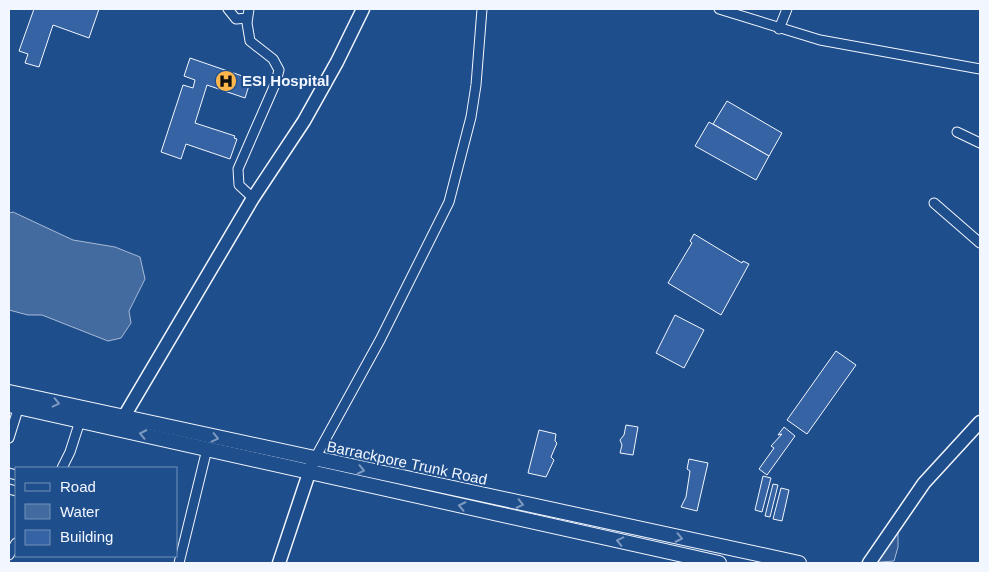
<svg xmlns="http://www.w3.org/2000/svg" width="989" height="572" viewBox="0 0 989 572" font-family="Arial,sans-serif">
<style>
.built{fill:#305b95;stroke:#a8bbd7}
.water{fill:#446ba0;stroke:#a8bbd7}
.building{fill:#3563a3;stroke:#f2f6ff}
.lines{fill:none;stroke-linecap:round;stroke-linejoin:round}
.street-casing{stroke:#f2f6ff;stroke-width:11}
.secondary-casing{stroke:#f2f6ff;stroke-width:15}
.primary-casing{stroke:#f2f6ff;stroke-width:16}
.street{stroke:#1f4e8c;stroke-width:9}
.secondary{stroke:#1f4e8c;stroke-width:12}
.primary{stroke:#1f4e8c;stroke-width:14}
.oneway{stroke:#7e9ac0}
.labels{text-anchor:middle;stroke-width:4;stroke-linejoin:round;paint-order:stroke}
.poi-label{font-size:15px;font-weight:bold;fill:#f2f6ff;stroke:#1f4e8c;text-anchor:start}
.street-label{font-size:15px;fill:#f2f6ff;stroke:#1f4e8c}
</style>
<rect width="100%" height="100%" fill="#1f4e8c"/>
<!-- built -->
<path class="built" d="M898,518V547L894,561L867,563Z"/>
<!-- water -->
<path class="water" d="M13,212L73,240L115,247L140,257L145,279L129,311L131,323L121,338L108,341L42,315H28L9,310V213Z"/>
<!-- building -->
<g class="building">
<path d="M34,9H99L89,38L53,25L39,67L25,63L28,54L19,51Z"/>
<path d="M190,58L251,79L245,98L207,85L195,123L235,136L234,138L237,139L230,159L186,144L181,159L161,152L183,85L193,88L195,80L184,76Z"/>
<path d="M727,101L782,133L769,156L713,124Z"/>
<path d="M709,122L769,156L756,180L695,146Z"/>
<path d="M694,234L742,263L743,261L749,264L721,315L668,283L692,243L690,241Z"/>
<path d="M675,315L704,330L684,368L656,353Z"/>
<path d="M836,351L856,365L807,434L787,420Z"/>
<path d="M626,425L638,427L633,455L620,453L622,445L620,440L624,435Z"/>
<path d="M784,427L795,436L767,475L759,469L774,448L771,446L782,434L778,435Z"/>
<path d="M539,430L556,434L555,441L557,443L551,457L554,460L546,477L528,473Z"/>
<path d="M689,459L708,463L697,511L681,507L686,497L690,471L687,469Z"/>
<path d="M763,476L771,478L762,512L755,510Z"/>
<path d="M773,484L778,485L770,517L765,516Z"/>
<path d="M781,488L789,490L782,521L773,519Z"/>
</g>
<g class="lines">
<!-- street casing -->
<g class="street-casing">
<g id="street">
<path d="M228,9L236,19L247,18"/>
<path d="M249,9L247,23L250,41L273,59L279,70L276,82L238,169L239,185L253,198"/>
<path d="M719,9L820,40L980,69"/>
<path d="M779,29L787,9"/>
<path d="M957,132L980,143"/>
<path d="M934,203L980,243"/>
<path d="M9,438L20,403"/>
<path d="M314,460L380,340L449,202L471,117L476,85L482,9"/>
<path d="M62,468L70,452L80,421"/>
<path d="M9,473L16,475"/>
<path d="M9,489L16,491"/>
<path d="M9,555L16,543"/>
<path d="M179,563L207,449"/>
</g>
</g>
<!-- secondary casing -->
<g class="secondary-casing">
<g id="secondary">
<path d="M119,425L253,198L304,121L337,62L363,9"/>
<path d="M279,563L312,464"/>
<path d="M869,563L924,483L980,422"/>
</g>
</g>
<!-- primary casing -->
<g class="primary-casing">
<g id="primary">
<path d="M9,392L799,563"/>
<path d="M9,405L719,563"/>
</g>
</g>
<!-- street -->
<use href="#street" class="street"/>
<!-- secondary -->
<use href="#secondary" class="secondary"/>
<!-- primary -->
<use href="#primary" class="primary"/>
</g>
<!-- one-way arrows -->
<defs><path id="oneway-chevron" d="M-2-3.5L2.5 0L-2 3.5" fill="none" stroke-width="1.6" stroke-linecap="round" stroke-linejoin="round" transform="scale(1.25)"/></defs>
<g class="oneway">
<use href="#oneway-chevron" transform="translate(56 403) rotate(13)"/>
<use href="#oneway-chevron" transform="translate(143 434) rotate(-168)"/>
<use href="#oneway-chevron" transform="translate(215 438) rotate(13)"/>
<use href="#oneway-chevron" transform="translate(361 470) rotate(12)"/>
<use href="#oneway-chevron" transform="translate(520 504) rotate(12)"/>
<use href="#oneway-chevron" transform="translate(462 506) rotate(-168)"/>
<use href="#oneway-chevron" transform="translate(679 538) rotate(12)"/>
<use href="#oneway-chevron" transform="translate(620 541) rotate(-167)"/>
</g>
<!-- icons -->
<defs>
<g id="hospital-disc" transform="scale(1.125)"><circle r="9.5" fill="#ffb74d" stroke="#1f4e8c"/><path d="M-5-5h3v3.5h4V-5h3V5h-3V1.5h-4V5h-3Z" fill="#111"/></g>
</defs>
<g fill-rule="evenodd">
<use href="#hospital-disc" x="226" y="81"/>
</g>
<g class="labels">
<!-- poi labels -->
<g class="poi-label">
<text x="242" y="86">ESI Hospital</text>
</g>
<!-- street labels -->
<g class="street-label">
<text transform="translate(407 463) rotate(12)" y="5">Barrackpore Trunk Road</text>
</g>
</g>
<!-- border -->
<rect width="989" height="572" fill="none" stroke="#f2f6ff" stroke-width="20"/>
<!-- legend -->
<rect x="15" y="467" width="162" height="90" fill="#1f4e8c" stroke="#7391ba"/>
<rect x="25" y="483" width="25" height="8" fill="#1f4e8c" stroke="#7391ba"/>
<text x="60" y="492" font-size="15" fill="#f2f6ff">Road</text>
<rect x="25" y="504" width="25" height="15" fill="#446ba0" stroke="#7391ba"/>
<text x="60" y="517" font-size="15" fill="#f2f6ff">Water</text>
<rect x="25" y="530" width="25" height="15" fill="#3563a3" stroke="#7391ba"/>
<text x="60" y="542" font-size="15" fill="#f2f6ff">Building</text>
</svg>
